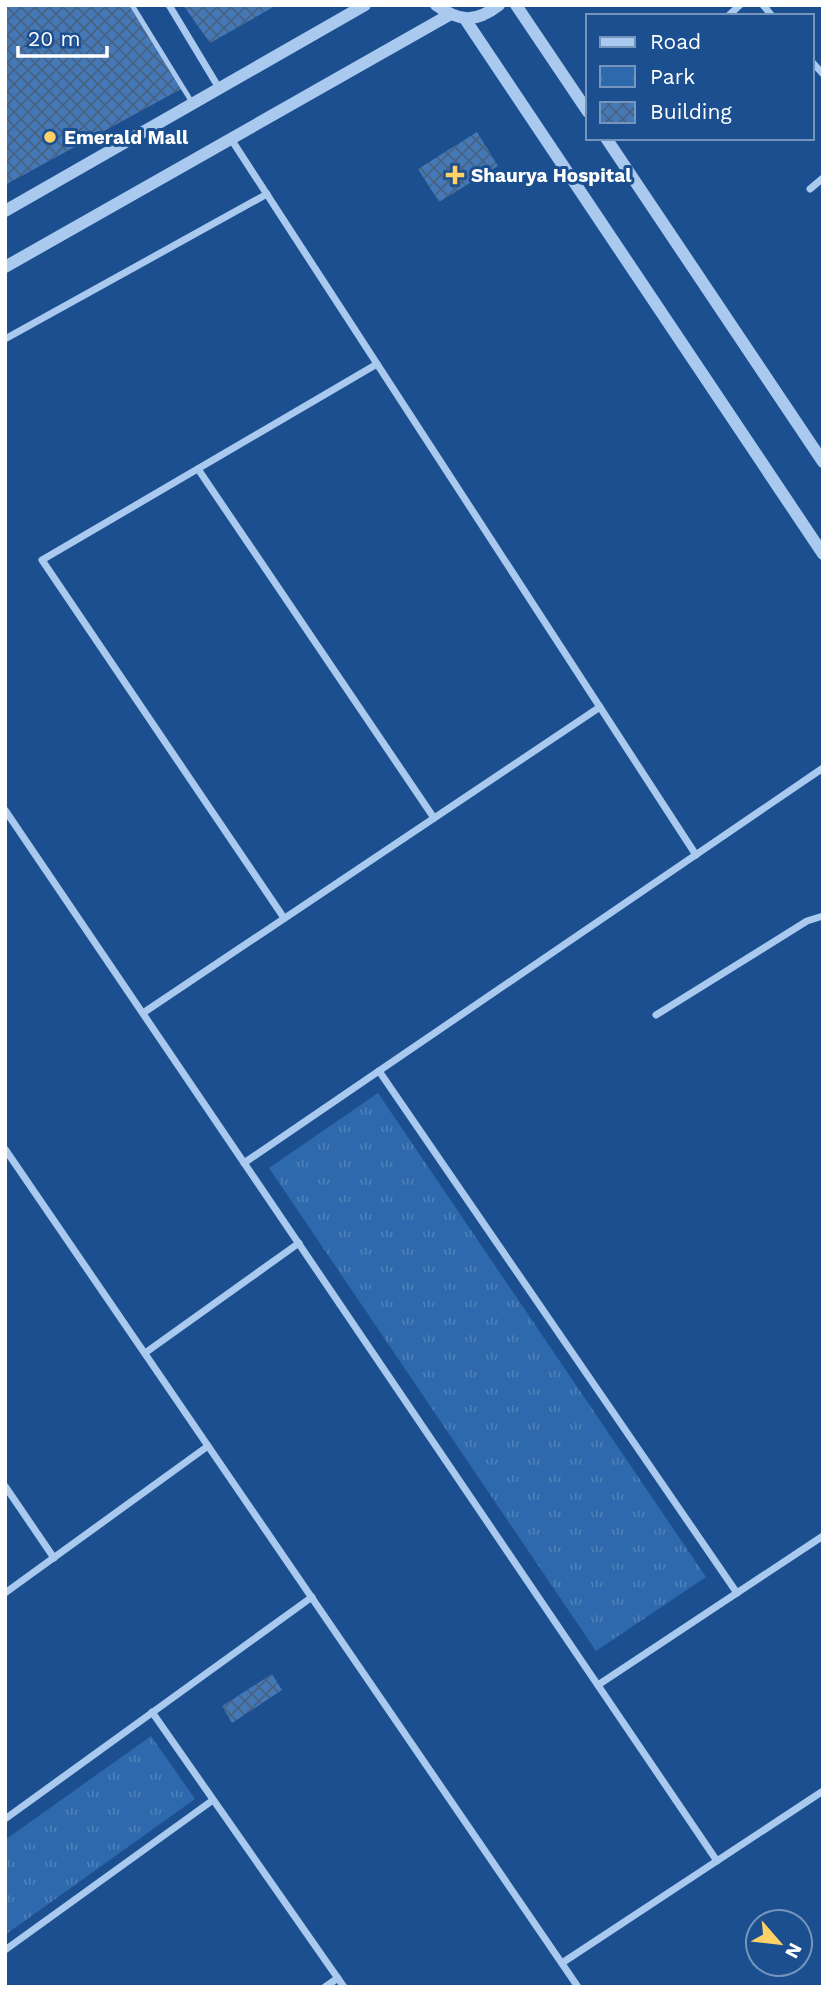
<svg xmlns="http://www.w3.org/2000/svg" width="828" height="1992" viewBox="0 0 828 1992" font-family="'Work Sans',sans-serif">
<style>
.park{fill:url(#park-tufts)}
.building{fill:url(#building-cross-hatch)}
.lines{fill:none;stroke-linecap:round;stroke-linejoin:round}
.service{stroke:#a9c9ee;stroke-width:5}
.minor{stroke:#a9c9ee;stroke-width:7}
.tertiary{stroke:#a9c9ee;stroke-width:12}
.poi-dot{fill:#ffd166;stroke:#1b4f8f;stroke-width:2.5}
.labels{text-anchor:middle;stroke-width:6;stroke-linejoin:round;paint-order:stroke}
.poi-label{font-size:19px;font-weight:bold;fill:#fff;stroke:#1b4f8f;text-anchor:start}
</style>
<defs>
<pattern id="park-tufts" width="24" height="20" patternUnits="userSpaceOnUse" patternTransform="scale(1.75)"><rect width="24" height="20" fill="#2e69ad"/><path d="M3 7l-1-3M5 7V3M7 7l1-3M15 17l-1-3M17 17v-4M19 17l1-3" fill="none" stroke="#4d80b9"/></pattern>
<pattern id="building-cross-hatch" width="8" height="8" patternUnits="userSpaceOnUse" patternTransform="scale(1.75)"><rect width="8" height="8" fill="#4478b7"/><path d="M0 0l8 8M0 8l8-8" fill="none" stroke="#486282"/></pattern>
</defs>
<rect width="100%" height="100%" fill="#1b4f8f"/>
<!-- park -->
<g class="park">
<path d="M378,1093L706,1577L596,1651L269,1168Z"/>
<path d="M151,1736L195,1799L5,1935V1840Z"/>
</g>
<!-- building -->
<g class="building">
<path d="M5,5H132L183,88L5,185Z"/>
<path d="M183,5H277L210,43Z"/>
<path d="M477,132L498,166L439,202L418,169Z"/>
<path d="M272,1674L282,1690L232,1723L222,1706Z"/>
</g>
<g class="lines">
<!-- service -->
<path class="service" d="M132,5L193,104"/>
<!-- minor -->
<g class="minor">
<path d="M169,5L219,88"/>
<path d="M763,5L772,16"/>
<path d="M728,16L740,5"/>
<path d="M812,62L823,74"/>
<path d="M231,139L696,855"/>
<path d="M810,189L823,178"/>
<path d="M5,339L267,194"/>
<path d="M198,469L434,818"/>
<path d="M5,810L717,1861"/>
<path d="M284,918L42,560L377,364"/>
<path d="M143,1013L600,707"/>
<path d="M656,1015L807,921L823,916"/>
<path d="M379,1071L737,1593"/>
<path d="M5,1149L578,1987"/>
<path d="M244,1163L823,768"/>
<path d="M145,1353L299,1243"/>
<path d="M5,1486L54,1558"/>
<path d="M5,1593L208,1446"/>
<path d="M598,1685L823,1536"/>
<path d="M152,1712L344,1987"/>
<path d="M5,1819L312,1597"/>
<path d="M5,1950L213,1800"/>
<path d="M562,1963L823,1791"/>
<path d="M325,1987L338,1978"/>
</g>
<!-- tertiary -->
<g class="tertiary">
<path d="M436,5C459,22 476,23 499,5"/>
<path d="M516,5L588,112"/>
<path d="M465,19L823,554"/>
<path d="M606,138L823,462"/>
<path d="M5,211L365,5"/>
<path d="M5,267L449,15"/>
</g>
</g>
<!-- markers -->
<g class="poi-dot">
<circle cx="50" cy="137" r="7"/>
<path d="M451.5 164.5h7v7h7v7h-7v7h-7v-7h-7v-7h7z"/>
</g>
<g class="labels">
<!-- poi labels -->
<g class="poi-label">
<text x="64" y="144">Emerald Mall</text>
<text x="471" y="182">Shaurya Hospital</text>
</g>
</g>
<!-- border -->
<rect width="828" height="1992" fill="none" stroke="#ffffff" stroke-width="14"/>
<!-- legend -->
<rect x="586" y="14" width="228" height="126" fill="#1b4f8f" stroke="#7695bc" stroke-width="2"/>
<rect x="600" y="37" width="35" height="10" fill="#a9c9ee" stroke="#7695bc" stroke-width="2"/>
<text x="650" y="49" font-size="21" fill="#ffffff">Road</text>
<rect x="600" y="66" width="35" height="21" fill="url(#park-tufts)" stroke="#7695bc" stroke-width="2"/>
<text x="650" y="84" font-size="21" fill="#ffffff">Park</text>
<rect x="600" y="102" width="35" height="21" fill="url(#building-cross-hatch)" stroke="#7695bc" stroke-width="2"/>
<text x="650" y="119" font-size="21" fill="#ffffff">Building</text>
<!-- north arrow -->
<g transform="translate(779 1943) rotate(118)"><circle r="33" fill="#1b4f8f" stroke="#7695bc" stroke-width="2"/>
<path d="M0-5L12 26L0 18L-12 26Z" fill="#ffd166"/>
<text y="-10" font-size="19" font-weight="bold" text-anchor="middle" fill="#ffffff">N</text>
</g>
<!-- scale -->
<path d="M18 46v10h89v-10" fill="none" stroke="#ffffff" stroke-width="3.5"/>
<text x="28" y="46" font-size="21" fill="#ffffff" stroke="#1b4f8f" stroke-width="5" paint-order="stroke">20 m</text>
</svg>
